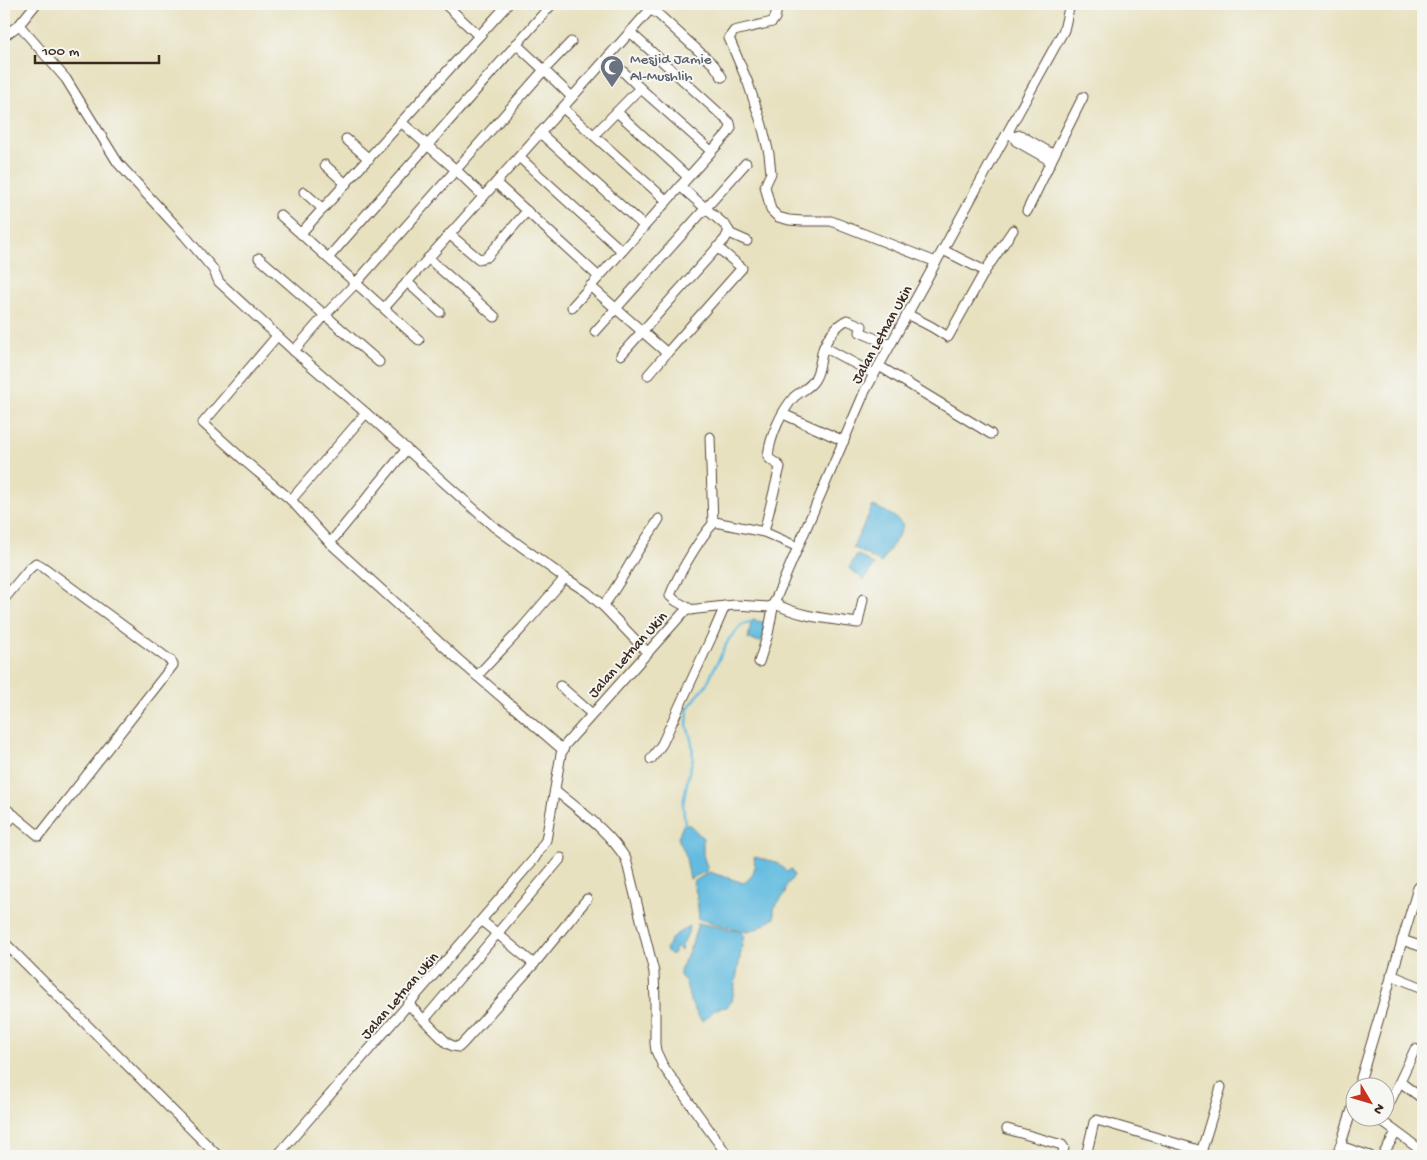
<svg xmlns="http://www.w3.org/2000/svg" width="1427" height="1160" viewBox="0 0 1427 1160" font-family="'Gochi Hand',sans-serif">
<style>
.water{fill:#63bce0;stroke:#4f737f}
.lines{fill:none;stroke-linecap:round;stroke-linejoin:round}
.stream{stroke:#63bce0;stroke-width:2.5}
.street-casing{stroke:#554536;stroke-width:11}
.street{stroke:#fff;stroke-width:9}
.labels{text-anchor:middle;stroke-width:4;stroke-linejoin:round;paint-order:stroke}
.worship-label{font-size:15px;fill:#5b616d;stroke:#f6f6f2;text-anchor:start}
.street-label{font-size:15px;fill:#3b2a1e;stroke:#f6f6f2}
</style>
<rect width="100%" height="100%" fill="#f6f6f2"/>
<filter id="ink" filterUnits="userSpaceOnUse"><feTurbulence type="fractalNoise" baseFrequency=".02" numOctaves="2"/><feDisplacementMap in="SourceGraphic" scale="10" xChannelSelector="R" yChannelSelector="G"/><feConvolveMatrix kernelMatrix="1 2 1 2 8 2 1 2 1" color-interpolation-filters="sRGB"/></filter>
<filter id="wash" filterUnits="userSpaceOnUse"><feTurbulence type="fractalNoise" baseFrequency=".0096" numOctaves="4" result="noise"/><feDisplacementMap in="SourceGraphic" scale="20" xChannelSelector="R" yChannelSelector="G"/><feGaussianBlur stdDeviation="1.12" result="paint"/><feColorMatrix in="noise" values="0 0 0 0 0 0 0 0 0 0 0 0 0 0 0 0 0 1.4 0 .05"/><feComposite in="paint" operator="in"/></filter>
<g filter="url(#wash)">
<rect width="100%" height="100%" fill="#e7e1bf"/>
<!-- water -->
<g class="water">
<path d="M873,506C883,510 898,517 903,526L900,533L881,563L853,547Z"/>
<path d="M857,554L874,565L864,580L849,568Z"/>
<path d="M753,620L768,623L761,642L748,639L751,623Z"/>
<path d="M683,825H690L703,838V855L708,870L690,879L685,853L678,838Z"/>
<path d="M754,857L776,862L787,872L791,869L794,876L786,886L785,894L774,908V918C767,923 757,930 747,932L699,919L697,896L693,882L709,872L744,883C754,876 756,869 754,857Z"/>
<path d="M698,923L742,932L744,935L732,1001L727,1007C708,1009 716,1012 703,1021L700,1019L690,1001L686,982L680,976V971L692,944Z"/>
<path d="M690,926C688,936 682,942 681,951L677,947L672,955L666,950C670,936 678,933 690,926Z"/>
</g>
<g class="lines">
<!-- stream -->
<path class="stream" d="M685,825L683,804L688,777L693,758L692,743L687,725L688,708L706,685L729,639L742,625L746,623L751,622"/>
</g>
</g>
<g filter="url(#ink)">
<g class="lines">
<!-- street casing -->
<g class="street-casing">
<g id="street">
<path d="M36,4L19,25L66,79L118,163L185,236L213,269L219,282L294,351L366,413L493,526L565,578L587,592L603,606L648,653"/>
<path d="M445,4L479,36"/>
<path d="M778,4L775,18L772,22L734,31L729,38L748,83L762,125L769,154L771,173L765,186L771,210L778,217L789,220L802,221H831L936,262"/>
<path d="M4,36L19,25"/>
<path d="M516,44L544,70L571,42"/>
<path d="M608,57L640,88L711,151"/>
<path d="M563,108L667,201"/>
<path d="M617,112L688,177"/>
<path d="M401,122L456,170L483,196"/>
<path d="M540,133L644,226"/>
<path d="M1008,133L1014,137L1016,141L1051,161"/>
<path d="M594,135L640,88"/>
<path d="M1014,137L1020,135L1054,155"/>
<path d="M346,139L369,159"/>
<path d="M519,157L622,251"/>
<path d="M325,165L346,184"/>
<path d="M496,183L599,277"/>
<path d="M304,192L323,209"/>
<path d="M1027,211L1054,155L1083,97"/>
<path d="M280,215L419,340"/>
<path d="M729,231V233L747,241"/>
<path d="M301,233L508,4"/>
<path d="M449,234L479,259L487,257L527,211"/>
<path d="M943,250L985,271"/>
<path d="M259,258L379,362"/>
<path d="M328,258L552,4"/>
<path d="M428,258L495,317"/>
<path d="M407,282L440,312"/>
<path d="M590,286L667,353L742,268L717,247"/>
<path d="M572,307L727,134L731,128L730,123L630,32"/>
<path d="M384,308L648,12L651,10L658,14L714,65L722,77"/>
<path d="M907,314L932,327L948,337L985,271L1013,230"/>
<path d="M595,332L746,163"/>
<path d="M277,336L203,423L246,462L291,500L330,543L461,662L563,750"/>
<path d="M824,347L874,374"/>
<path d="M294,351L325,315L356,283L544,70L572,97"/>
<path d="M621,355L725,239L729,231L726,226L680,186"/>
<path d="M879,366L991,434"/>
<path d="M648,375L667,353"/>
<path d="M783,414L844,441"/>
<path d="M710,437L713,524"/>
<path d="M291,500L366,413"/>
<path d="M764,532L780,467C777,462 770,462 768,456C770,437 781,412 794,397C800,392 808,388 812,383C820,374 820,360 823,349C827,338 836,325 847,320L862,326L860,332L890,345"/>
<path d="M330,543L406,450"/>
<path d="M4,599L29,569L36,563L43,567L171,661L173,665L39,836L4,807"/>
<path d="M603,606C617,588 627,568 639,549C646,539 653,529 659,519"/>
<path d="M692,610L676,601L670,596C676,578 702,534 715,522L764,532L798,547"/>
<path d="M759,662L768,634L774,603C799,617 830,619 858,623L863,599"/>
<path d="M477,676L522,628L565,578"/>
<path d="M560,686L592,714"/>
<path d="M651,759L662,744L712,636L725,606"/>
<path d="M555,790C580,811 609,831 626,859L654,972L655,1002V1044L656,1051L663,1066L728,1156"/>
<path d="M4,827L14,815"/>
<path d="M482,921L534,964"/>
<path d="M1402,940L1423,947"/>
<path d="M4,942L218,1156"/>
<path d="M1391,975L1423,988"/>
<path d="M408,1004L447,1043L453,1046L459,1047L464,1042L534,964L587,899"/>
<path d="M424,1020L561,858"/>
<path d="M1400,1082L1423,1099"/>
<path d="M1358,1088L1418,888L1420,886L1423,887"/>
<path d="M1384,1115L1415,1049"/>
<path d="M1383,1118L1382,1120L1384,1123L1418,1148L1423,1149"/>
<path d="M1007,1129L1062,1145L1064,1148L1062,1156"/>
<path d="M1340,1146L1370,1156"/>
<path d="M277,1156L534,859L546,840L561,754L565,745L683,613L688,610L735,605L770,607L774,603L865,391L1064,30L1070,4"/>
<path d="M1086,1156L1094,1122L1097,1120L1202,1151"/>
<path d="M1200,1156L1221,1087"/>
<path d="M1337,1156L1354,1103"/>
<path d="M1382,1156L1396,1133"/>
</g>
</g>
<!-- street -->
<use href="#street" class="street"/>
</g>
</g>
<!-- icons -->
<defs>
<g id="mosque-pin" transform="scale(1.25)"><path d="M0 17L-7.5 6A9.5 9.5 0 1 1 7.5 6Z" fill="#6b7280" stroke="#f6f6f2"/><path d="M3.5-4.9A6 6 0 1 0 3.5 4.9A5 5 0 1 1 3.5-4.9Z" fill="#fff"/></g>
</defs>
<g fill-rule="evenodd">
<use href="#mosque-pin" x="612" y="67"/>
</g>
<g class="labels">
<!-- worship labels -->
<g class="worship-label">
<text x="630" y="63">Mesjid Jamie<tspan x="630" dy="17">Al-Mushlih</tspan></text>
</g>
<!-- street labels -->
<g class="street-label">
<text transform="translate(881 334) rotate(-61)" y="5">Jalan Letnan Ukin</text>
<text transform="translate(627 654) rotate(-48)" y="5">Jalan Letnan Ukin</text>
<text transform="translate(399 995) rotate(-49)" y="5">Jalan Letnan Ukin</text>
</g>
</g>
<!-- margin -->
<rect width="1427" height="1160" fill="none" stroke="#f6f6f2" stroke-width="20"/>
<!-- north arrow -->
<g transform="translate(1370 1102) rotate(128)"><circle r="24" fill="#f6f6f2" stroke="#aba49d"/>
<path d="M0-4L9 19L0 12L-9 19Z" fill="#c8321e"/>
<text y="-8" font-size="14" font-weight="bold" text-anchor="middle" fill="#3b2a1e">N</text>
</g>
<!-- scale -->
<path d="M35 55v8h124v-8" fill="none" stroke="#3b2a1e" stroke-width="2.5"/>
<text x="42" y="55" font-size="15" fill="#3b2a1e" stroke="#f6f6f2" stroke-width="4" paint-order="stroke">100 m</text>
</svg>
